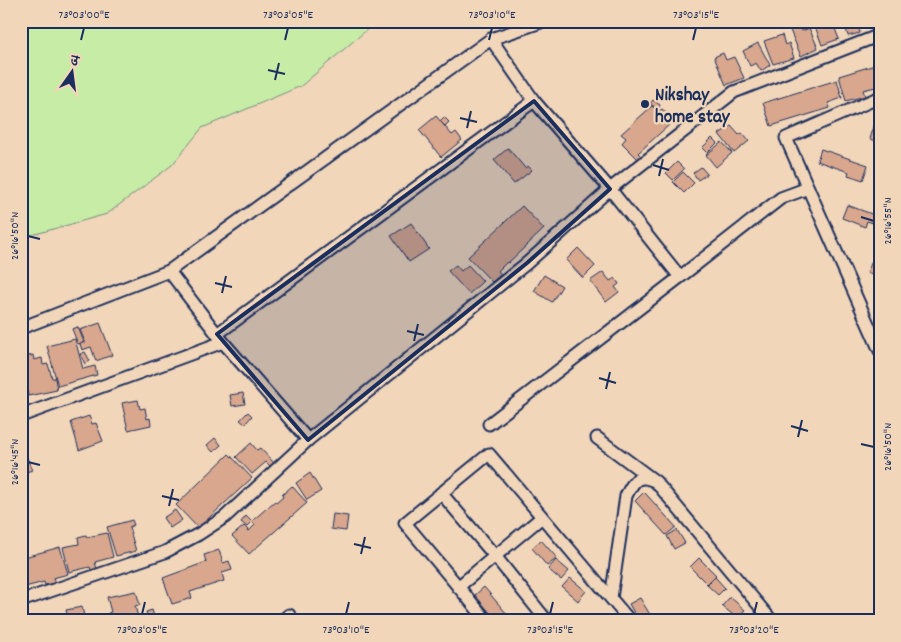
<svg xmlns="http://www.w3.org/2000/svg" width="901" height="642" viewBox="0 0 901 642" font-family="Dekko,'Playpen Sans Deva',sans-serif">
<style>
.green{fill:#c7eca5;stroke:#718e82}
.building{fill:#d9a78d;stroke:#1b2f5e}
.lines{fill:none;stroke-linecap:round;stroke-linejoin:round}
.street-casing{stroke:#1b2f5e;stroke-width:15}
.street{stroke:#f2d6b9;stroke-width:11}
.marked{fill:#1b2f5e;fill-opacity:0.2;stroke:#1b2f5e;stroke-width:4;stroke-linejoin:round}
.ticks{fill:none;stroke:#1b2f5e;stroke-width:2}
.poi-dot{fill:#1b2f5e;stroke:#f2d6b9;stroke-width:2}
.labels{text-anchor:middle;stroke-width:4.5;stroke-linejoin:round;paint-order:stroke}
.poi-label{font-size:19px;font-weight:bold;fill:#1b2f5e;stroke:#f2d6b9;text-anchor:start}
.neatline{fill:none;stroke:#1b2f5e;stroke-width:2}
.ticks-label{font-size:12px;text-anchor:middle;fill:#1b2f5e}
</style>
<rect width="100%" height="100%" fill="#f2d6b9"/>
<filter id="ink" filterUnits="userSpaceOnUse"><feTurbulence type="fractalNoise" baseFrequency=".02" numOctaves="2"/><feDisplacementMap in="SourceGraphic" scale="10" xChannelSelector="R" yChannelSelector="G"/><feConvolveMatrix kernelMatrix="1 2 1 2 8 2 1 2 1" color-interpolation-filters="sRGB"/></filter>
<g filter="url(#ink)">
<!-- green -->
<path class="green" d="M21,21H377L301,86L202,128L172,165L107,214L21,238Z"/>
<!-- building -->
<g class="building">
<path d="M813,21H832L839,39L822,45Z"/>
<path d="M844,21H857L860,33L848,36Z"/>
<path d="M798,24L802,31L809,28L818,48L801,56L789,28Z"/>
<path d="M782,35L785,45L789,43L794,58L773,64L764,41Z"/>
<path d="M758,43L770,65L761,71L756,63L750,66L743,51Z"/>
<path d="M723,53L726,60L734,57L744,78L726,85L714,57Z"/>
<path d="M875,65L880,86L863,90L865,96L846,101L839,76Z"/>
<path d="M837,80L842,98L828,103L830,108L771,126L763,103Z"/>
<path d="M653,100L660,105L658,109L650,104Z"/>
<path d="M652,106L658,112L662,109L669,115L664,120L669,125L638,153L642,157L639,160L622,143L626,138L621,134Z"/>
<path d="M436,116L452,135L456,132L462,140L441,157L419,130Z"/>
<path d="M444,117L449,122L445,126L440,121Z"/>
<path d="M875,123L880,125V142L870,139Z"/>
<path d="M731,126L739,135L742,133L749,141L734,153L719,134Z"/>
<path d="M712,138L717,143L707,153L702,148Z"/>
<path d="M722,142L732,153L716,167L706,155Z"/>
<path d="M508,148L525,168L528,166L532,170L514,184L494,160Z"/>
<path d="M821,149L868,165L863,180L848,175L849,172L817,161Z"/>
<path d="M677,162L684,169L673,180L666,173Z"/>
<path d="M701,167L707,174L698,180L693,173Z"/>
<path d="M683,172L694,183L684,193L673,182Z"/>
<path d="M847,205L880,217V234L874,231L876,224L867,221L865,227L842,218Z"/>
<path d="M522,206L544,229L508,263L507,262L498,271L501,274L492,282L468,257Z"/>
<path d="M411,223L429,249L409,262L391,236Z"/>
<path d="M878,242L880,243V263L873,261Z"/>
<path d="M578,248L595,266L583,278L566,260Z"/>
<path d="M872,261L880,264V278L867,273Z"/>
<path d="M456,265L461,271L468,265L483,281L469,294L448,271Z"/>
<path d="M603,272L610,281L615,278L619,284L615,287L619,292L606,302L590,281Z"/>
<path d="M544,275L562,286L552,302L534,291Z"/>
<path d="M100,323L112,355L96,361L91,347L82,350L80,344L85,342L80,330Z"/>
<path d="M78,327L84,342L78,344L72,329Z"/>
<path d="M75,339L83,369L95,366L97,375L58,386L47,346Z"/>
<path d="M85,352L90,361L85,364L80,354Z"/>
<path d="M33,355L34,360L42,358L43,365L48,364L52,378H55L57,390L28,396L21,358Z"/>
<path d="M243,393L245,404L232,406L230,395Z"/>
<path d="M138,400L140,409L145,408L147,419L150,418L151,425L128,430L122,403Z"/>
<path d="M248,412L252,416L245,424L240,420Z"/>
<path d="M89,416L92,424L96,423L103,441L79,450L71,422Z"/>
<path d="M215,438L221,445L213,452L207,445Z"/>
<path d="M21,443L32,470L21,474Z"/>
<path d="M251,443L257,450L260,448L274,463L271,467L266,462L252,474L236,457Z"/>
<path d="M229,454L252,478L198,528L176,505Z"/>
<path d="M310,473L321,491L307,500L296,483Z"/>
<path d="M292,486L307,503L249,554L232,536L244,526L249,531L255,525L252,521L275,501L276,503L283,497L282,495Z"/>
<path d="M644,492L676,527L666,535L635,501Z"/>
<path d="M175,510L182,520L170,528L163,518Z"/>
<path d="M333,514L348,516L346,531L331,529Z"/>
<path d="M246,516L252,522L247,527L241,522Z"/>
<path d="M132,520L134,525L129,527L136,551L116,556L107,527Z"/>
<path d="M677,530L685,543L674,549L667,536Z"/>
<path d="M107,533L113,557L95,562L97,569L91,570L90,567L69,572L63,547L79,544L78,537L86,535L87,537Z"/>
<path d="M541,540L557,558L547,566L532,548Z"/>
<path d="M60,547L68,574L53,578L55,583L45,585L44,582L21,588V558Z"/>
<path d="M219,550L223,563L229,561L232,570L222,573L224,581L190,592L192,598L172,604L163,578L206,562L204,555Z"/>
<path d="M699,558L716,575L707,584L690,567Z"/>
<path d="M556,560L569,571L561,580L548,569Z"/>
<path d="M715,577L725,588L718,595L707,585Z"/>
<path d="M570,578L586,591L578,601L562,587Z"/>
<path d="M484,587L513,621H497L475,595Z"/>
<path d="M136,591L140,605L135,606L138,617L123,621H109L108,613L111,612L107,597Z"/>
<path d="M730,597L745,610L737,618L722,606Z"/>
<path d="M640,598L652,618L647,621H639L629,604Z"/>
<path d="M82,607L85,621H65V619H68L66,610Z"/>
<path d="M152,610L155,620L149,621L146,612Z"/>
</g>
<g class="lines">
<!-- street casing -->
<g class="street-casing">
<g id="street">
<path d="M491,39L544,21"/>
<path d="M880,97L786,138L880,351"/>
<path d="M808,188L781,198L680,277L610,189L734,92L880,35"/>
<path d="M169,271L491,39L534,101L610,189L527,263L308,440"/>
<path d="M21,328L169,271L223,342L21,416"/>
<path d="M217,334L534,101"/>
<path d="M489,424L680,277"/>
<path d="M597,438L656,482L772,621"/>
<path d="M441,493L495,556L547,621"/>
<path d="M458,587L542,517"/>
<path d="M611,598L626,496C632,484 637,473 652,480"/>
<path d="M21,601L165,552L199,534L225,517L308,440L223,342"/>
<path d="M282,621L289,615L294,621"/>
<path d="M487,621L405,523L489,454L630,621"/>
</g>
</g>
<!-- street -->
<use href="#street" class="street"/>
</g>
</g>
<!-- marked area -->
<path class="marked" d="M534,101L610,189L527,263L308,440L217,334Z"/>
<!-- ticks -->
<path class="ticks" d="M81,40L84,28M285,40L288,28M489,40L492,28M693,40L696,28M268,70L285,74M275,80L279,63M460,118L477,122M467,128L471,111M653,165L669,170M659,176L663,159M861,217L874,221M28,236L40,239M215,283L232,287M222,293L226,276M407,331L424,335M414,341L418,324M599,378L616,383M606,389L610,372M791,426L808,431M798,437L802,420M861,444L874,447M28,462L40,465M162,496L179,500M169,506L173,489M354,544L371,548M361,554L365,537M142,614L145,602M346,614L349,602M550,614L553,602M754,614L757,602"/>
<!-- markers -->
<circle class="poi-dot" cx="645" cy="104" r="5"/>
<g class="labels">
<!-- poi labels -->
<g class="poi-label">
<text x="655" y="100">Nikshay<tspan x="655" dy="22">home stay</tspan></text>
</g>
</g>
<!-- margin -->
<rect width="901" height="642" fill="none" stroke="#f2d6b9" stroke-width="55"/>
<!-- north arrow -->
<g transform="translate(72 72) rotate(14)" stroke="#f2d6b9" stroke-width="4" paint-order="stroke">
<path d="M0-4L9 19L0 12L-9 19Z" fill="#1b2f5e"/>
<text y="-8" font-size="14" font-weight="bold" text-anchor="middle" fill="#1b2f5e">उ</text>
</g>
<rect x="28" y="28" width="846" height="586" class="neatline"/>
<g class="ticks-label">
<text x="84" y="18">73°03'00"E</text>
<text x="288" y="18">73°03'05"E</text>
<text x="492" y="18">73°03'10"E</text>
<text x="696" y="18">73°03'15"E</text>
<text transform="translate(887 221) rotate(-90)" y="4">26°16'55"N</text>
<text transform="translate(14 236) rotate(-90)" y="4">26°16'50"N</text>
<text transform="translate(887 447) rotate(-90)" y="4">26°16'50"N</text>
<text transform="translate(14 462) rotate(-90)" y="4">26°16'45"N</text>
<text x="142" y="633">73°03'05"E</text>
<text x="346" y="633">73°03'10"E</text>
<text x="550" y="633">73°03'15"E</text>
<text x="754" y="633">73°03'20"E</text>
</g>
</svg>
